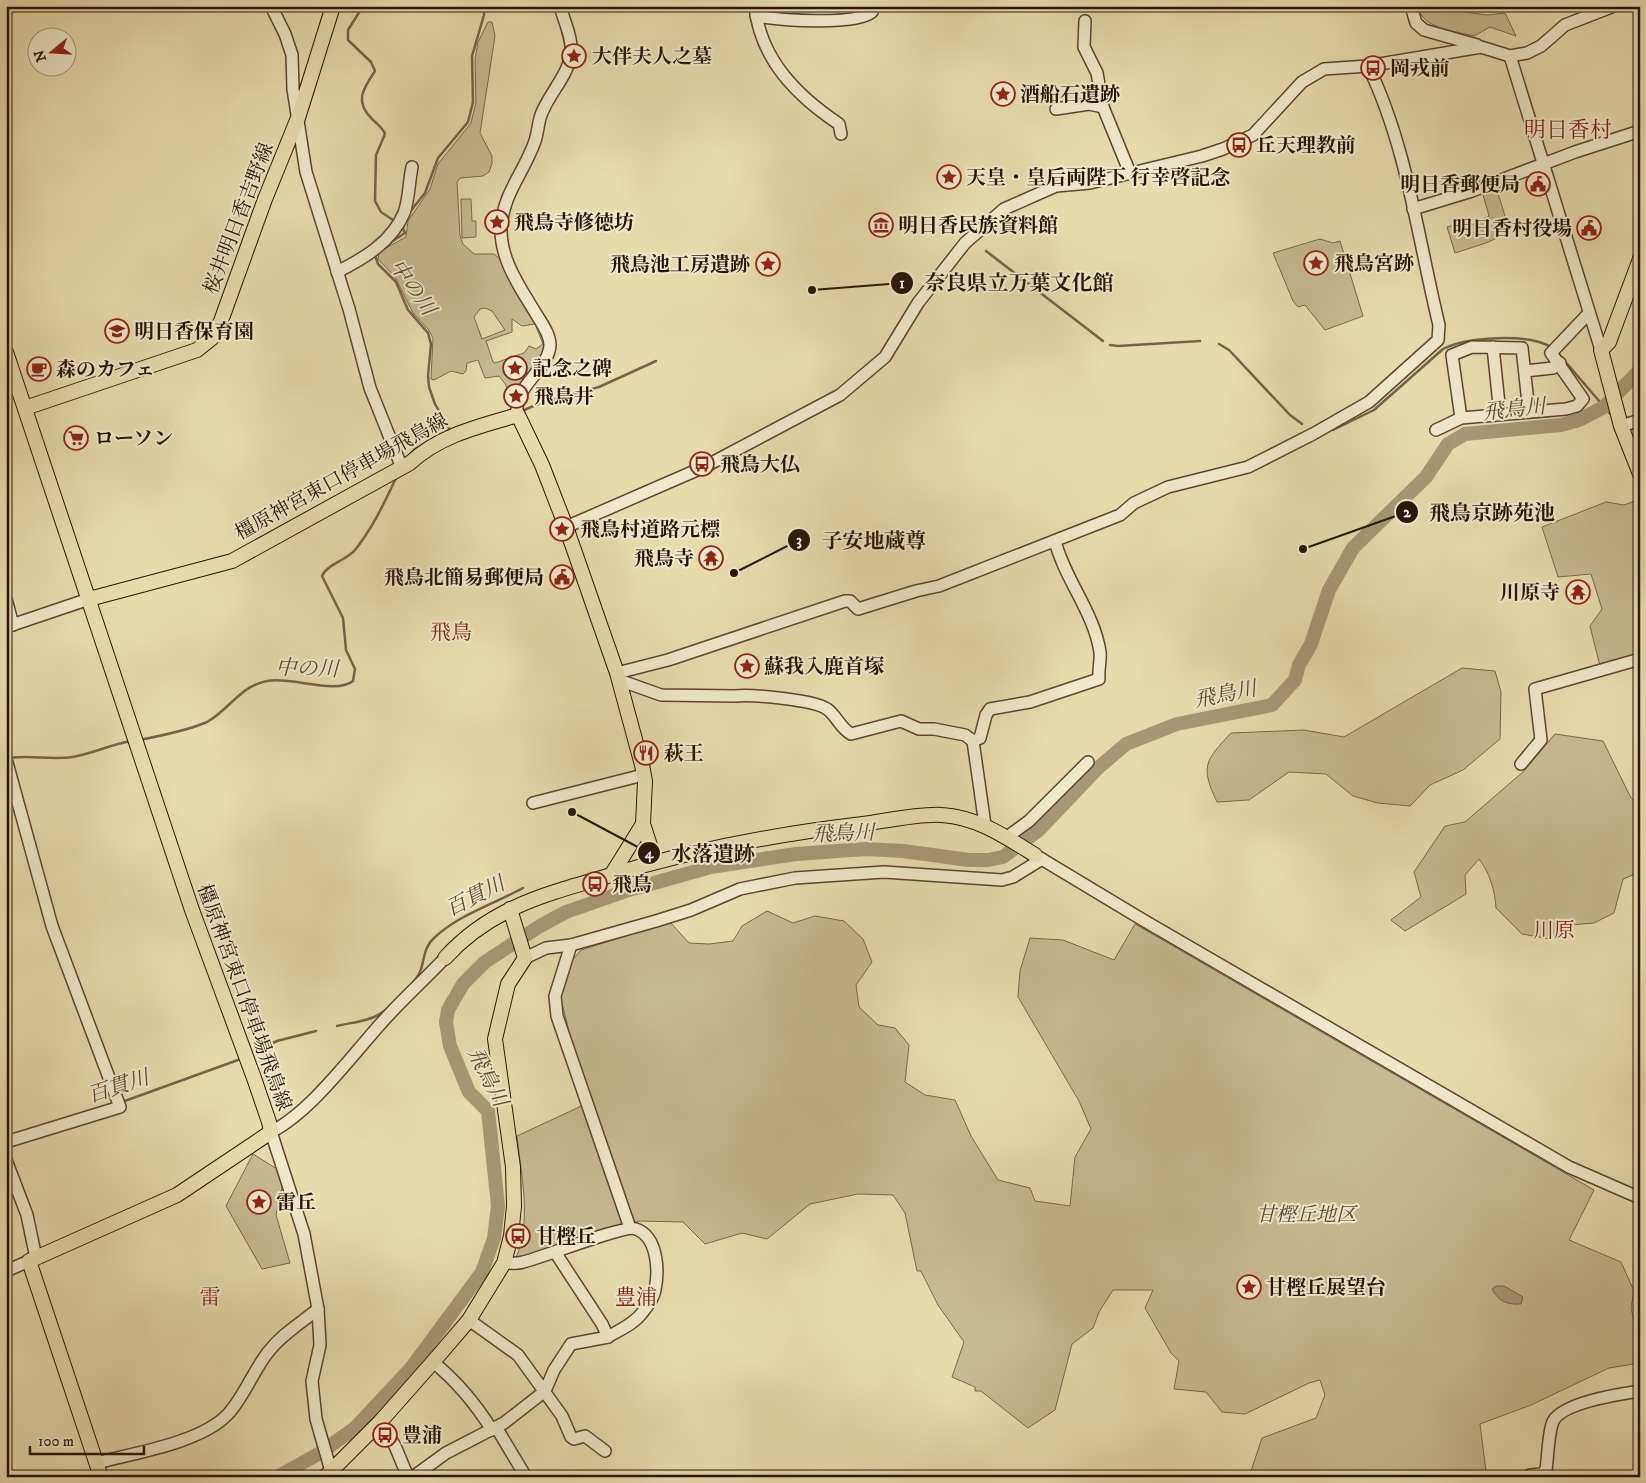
<svg xmlns="http://www.w3.org/2000/svg" width="1646" height="1483" viewBox="0 0 1646 1483" font-family="'IM FELL DW Pica','Noto Serif JP',serif">
<style>
.green{fill:#c7b991;stroke:#7a664c;fill-rule:evenodd}
.water{fill:#a79775;stroke:#766249}
.lines{fill:none;stroke-linecap:round;stroke-linejoin:round}
.stream{stroke:#766249;stroke-width:2.5}
.river{stroke:#a79775;stroke-width:14}
.minor-casing{stroke:#5b4530;stroke-width:14}
.major-casing{stroke:#2c1306;stroke-width:16}
.minor{stroke:#efe8ca;stroke-width:11}
.major{stroke:#e7dbae;stroke-width:14}
.labels{text-anchor:middle;stroke-width:4;stroke-linejoin:round;paint-order:stroke}
.poi-label{font-size:20px;font-weight:bold;fill:#2c1306;stroke:#efe8ca;text-anchor:start}
.street-label{font-size:20px;fill:#2c1306;stroke:#efe8ca}
.park-label{font-size:20px;font-style:italic;fill:#5a4530;stroke:#efe8ca}
.water-label{font-size:21px;font-style:italic;fill:#5d4832;stroke:#efe8ca}
.neighbourhood-label{font-size:21px;fill:#7a1f14;stroke:#efe8ca}
.quarter-label{font-size:22px;fill:#7a1f14;stroke:#efe8ca}
.leader{fill:none;stroke:#2c1306;stroke-width:2}
.callout-dot{fill:#2c1306;stroke:#efe8ca;stroke-width:2}
.mark-label{font-size:15px;text-anchor:middle;font-weight:bold;fill:#fff}
.callout-label{font-size:21px;text-anchor:middle;font-weight:bold;fill:#2c1306;stroke:#efe8ca;stroke-width:4;stroke-linejoin:round;paint-order:stroke}
</style>
<rect width="100%" height="100%" fill="#e7dbae"/>
<filter id="stains"><feTurbulence type="fractalNoise" baseFrequency=".004" numOctaves="4"/><feColorMatrix values="0 0 0 0 .2 0 0 0 0 .09 0 0 0 0 .02 0 0 0 .5 -.17"/></filter>
<radialGradient id="worn" r=".72"><stop offset=".6" stop-color="#630" stop-opacity="0"/><stop offset="1" stop-color="#630" stop-opacity=".3"/></radialGradient>
<!-- green -->
<g class="green">
<path d="M1418,6H1470L1464,12L1487,15L1505,13L1516,36L1490,27L1474,36C1456,31 1421,29 1418,6Z"/>
<path d="M488,22H492L495,36L480,133L492,156V164L489,172L483,176L460,178L457,182L460,236L463,244L474,254H494L501,260L535,316L547,347L517,395L510,397L506,385L499,376L485,378L478,360L467,363L466,371L463,374L451,371L434,380L431,379L433,338L428,329L413,313L395,277L378,259L379,252L406,237L408,221L430,189L438,164L471,123L476,102L475,59L478,42ZM485,308L492,311L505,330L482,339L474,317L480,309ZM512,319L522,326L535,324L543,344L536,349L529,346L524,353L495,363L493,362L486,341L512,332Z"/>
<path d="M1496,187L1510,232L1486,243L1455,253L1447,227L1458,224L1470,226L1489,216L1482,191Z"/>
<path d="M461,199H471L472,221H476V237L462,238Z"/>
<path d="M1320,239L1333,243L1340,241L1363,316L1325,330L1305,305L1298,307L1293,301L1273,253Z"/>
<path d="M1640,499V657L1600,666L1590,626L1602,609L1591,574L1558,577L1542,527L1606,502L1624,505Z"/>
<path d="M1462,668L1495,671L1501,692L1500,739L1463,770L1430,785L1410,806L1378,803L1353,796L1326,774L1289,772L1249,800L1217,802C1200,766 1205,761 1231,733L1304,730L1344,737Z"/>
<path d="M1555,734L1603,741L1630,796L1640,809V872L1623,879L1614,913L1594,923L1570,925L1550,939L1522,934L1496,908C1495,891 1490,873 1479,859L1465,875L1466,894L1405,931L1391,920L1421,897L1414,872L1445,826L1465,822L1524,771Z"/>
<path d="M767,911L793,923L815,916L844,921L863,939L872,962L856,985L859,1007L878,1025L895,1028L909,1045L905,1082L925,1095L955,1100L971,1136L998,1180L1030,1188L1035,1201L1070,1206L1075,1157L1091,1129L1079,1101L1018,997L1020,971L1030,938L1063,940L1114,960L1135,924L1594,1190L1569,1240L1621,1262L1634,1291L1631,1308L1640,1348V1363L1609,1368L1531,1405L1480,1424L1486,1471L1490,1477H1249L1262,1438L1316,1418L1325,1395L1320,1380L1309,1383L1245,1414L1222,1412L1206,1392L1174,1389L1179,1361L1171,1353L1145,1308L1153,1290H1113L1099,1312L1093,1328L1072,1344L1055,1410L1028,1428L981,1391H975V1387L952,1377L964,1342L938,1305L921,1271H917L905,1213L893,1195L858,1194L810,1204L767,1239L742,1233L705,1244L683,1222L639,1221L536,1254L516,1258C532,1220 521,1176 517,1136L590,1102L576,1060L560,995L569,964L581,950L670,922L689,943L709,944L733,941L742,926Z"/>
<path d="M253,1154L285,1174L276,1215L290,1263L262,1269L226,1206Z"/>
</g>
<!-- water -->
<path class="water" d="M1496,1286H1504L1523,1297L1521,1304C1507,1305 1498,1301 1492,1289Z"/>
<g class="lines">
<!-- stream -->
<g class="stream">
<path d="M358,6L360,11L348,30V40L371,62L375,71C363,89 354,101 372,119C377,124 383,128 385,134L376,155L375,201L381,212L396,222"/>
<path d="M409,213L425,193L438,158L468,122L473,102L472,56L484,15V6"/>
<path d="M388,244L405,233L401,224"/>
<path d="M986,251L1103,341"/>
<path d="M375,255L378,264L396,282L408,310L428,333L431,344L428,376L429,387L435,404L450,430L447,431"/>
<path d="M1219,344L1229,350L1290,415L1302,424"/>
<path d="M1110,345L1118,346L1200,341"/>
<path d="M1557,352L1612,416"/>
<path d="M522,411L538,404L599,387L656,361"/>
<path d="M1333,430L1374,410L1443,349C1467,337 1527,333 1551,347"/>
<path d="M410,455L415,449L425,444"/>
<path d="M140,740C159,736 190,730 207,722C229,710 240,686 267,681C291,676 335,695 353,681L355,669L346,650L343,618L322,576C327,564 347,560 355,550C373,528 385,501 397,476"/>
<path d="M10,758C30,755 51,760 72,757C92,754 111,744 132,741"/>
<path d="M337,1026C349,1023 362,1022 374,1017C387,1012 417,982 421,969C425,957 424,947 434,938C458,915 494,904 523,888"/>
<path d="M256,1051L277,1041L316,1031"/>
<path d="M122,1102L238,1060"/>
</g>
<!-- river -->
<path class="river" d="M277,1477L320,1453L355,1428L412,1367L482,1272L494,1238L498,1206L488,1111L469,1092L450,1046L446,1022L448,1010L463,984L485,962L540,926L566,912L629,890L711,867L796,854L866,849L903,851L969,860H988L1003,857L1039,830L1098,768L1126,744L1177,724L1272,705L1295,680L1299,665L1311,644L1329,590L1353,548L1426,477L1448,444L1465,434L1561,425L1579,420L1604,407L1640,370"/>
<!-- minor casing -->
<g class="minor-casing">
<g id="minor">
<path d="M271,6L285,34L292,55L293,89L306,172L349,309L370,388L402,468"/>
<path d="M755,6C760,59 797,96 839,124L841,134"/>
<path d="M1411,6L1416,23L1424,30L1477,45"/>
<path d="M756,16C780,20 854,26 872,12V6"/>
<path d="M1085,21L1084,47L1097,73L1103,107L1130,173"/>
<path d="M1510,56L1601,350"/>
<path d="M1056,109L1089,104L1103,107"/>
<path d="M1413,209L1472,191L1575,152L1640,131"/>
<path d="M337,272C363,259 392,242 404,213C409,200 409,181 412,167"/>
<path d="M1493,347L1500,414"/>
<path d="M1525,371L1553,368L1560,363"/>
<path d="M518,415C510,389 549,370 550,345C550,335 543,325 538,317C522,290 500,261 501,228C503,193 524,173 535,141C538,132 538,123 541,115C548,95 568,76 571,54C573,39 564,21 560,6"/>
<path d="M1461,418L1452,355L1472,347L1522,348L1529,412"/>
<path d="M1621,426L1640,420"/>
<path d="M1436,430L1461,418L1566,409L1577,406L1583,399L1551,353L1589,313"/>
<path d="M566,527L704,467L840,395L885,357L918,303L965,243L1004,209L1056,186L1090,183L1202,156L1223,149L1253,135L1302,82L1324,69L1368,66L1481,47L1510,56L1527,53L1541,46L1565,25L1614,6"/>
<path d="M6,599L13,625"/>
<path d="M6,627L89,599"/>
<path d="M617,673L668,660L845,601H850L858,609L916,591L939,586L1120,515L1134,503L1168,487L1248,467L1313,434L1369,402L1438,340L1439,325C1418,239 1407,146 1368,66"/>
<path d="M619,680L661,695L735,696C751,694 815,700 827,709C837,716 840,728 851,734L901,721L919,729H934L965,735L973,741L985,825"/>
<path d="M973,741L980,738L986,715L990,709L1030,702L1099,679C1098,670 1101,660 1100,652C1094,612 1065,580 1055,541"/>
<path d="M6,759L52,926L120,1107L6,1142"/>
<path d="M1521,764L1541,740L1535,689L1640,659"/>
<path d="M533,803L643,775"/>
<path d="M1007,837L1029,821L1088,762"/>
<path d="M1035,855L1143,920L1569,1167L1640,1198"/>
<path d="M571,945L555,996L557,1016L630,1228"/>
<path d="M525,958L546,948L571,945L656,921L691,910L740,889L795,878L884,872L1002,880L1013,877L1042,859"/>
<path d="M6,1160L27,1215L36,1258"/>
<path d="M504,1263C510,1263 517,1264 523,1262C542,1258 625,1224 636,1229C658,1237 659,1271 655,1290C654,1298 647,1307 642,1313C634,1324 619,1330 608,1337L602,1324L555,1252"/>
<path d="M6,1271L29,1261"/>
<path d="M469,1320L518,1355L562,1416L571,1437L574,1439L585,1436L605,1451"/>
<path d="M433,1362C458,1382 475,1403 492,1430"/>
<path d="M380,1422L395,1446L408,1477"/>
<path d="M496,1427L526,1477"/>
<path d="M96,1463C134,1453 200,1443 227,1415C243,1399 254,1369 269,1351C282,1334 301,1323 318,1309"/>
<path d="M331,1471L316,1419L312,1381L320,1345L318,1309L304,1234L271,1132C312,1111 352,1055 384,1020C403,999 425,979 445,958"/>
<path d="M1530,1475L1542,1474L1546,1470C1548,1455 1548,1438 1552,1424C1558,1403 1620,1394 1640,1391"/>
<path d="M413,1477L446,1453L504,1423L545,1391L554,1370L571,1344L608,1337"/>
</g>
</g>
<!-- major casing -->
<g class="major-casing">
<g id="major">
<path d="M1640,259L1609,342L1601,350L1621,426L1640,474"/>
<path d="M6,352L192,910L254,1078L269,1122L271,1132L177,1195L29,1261L101,1477"/>
<path d="M25,408L197,350L212,338L221,321L265,199L298,118L333,6"/>
<path d="M89,599L232,561L410,463C440,435 480,426 518,415L542,465L566,527L617,673L642,765L645,781L643,824L655,861"/>
<path d="M612,874L643,824"/>
<path d="M445,958C490,908 546,894 608,876C691,850 777,834 863,824C885,821 922,813 942,815C977,817 1006,837 1035,855"/>
<path d="M325,1477L380,1422L433,1362L469,1320L504,1263L511,1236L514,1206L513,1167L495,1039L508,984L525,958L510,909"/>
</g>
</g>
<!-- minor -->
<use href="#minor" class="minor"/>
<!-- major -->
<use href="#major" class="major"/>
</g>
<!-- icons -->
<defs>
<g id="sight-ring" transform="scale(1.25)"><circle r="9.5" fill="#efe8ca" stroke="#8f2418" stroke-width="1.5"/><path d="M0-6L1.8-2.2L6-1.7L2.9 1.2L3.7 5.4L0 3.3L-3.7 5.4L-2.9 1.2L-6-1.7L-1.8-2.2Z" fill="#8f2418"/></g>
<g id="bus-ring" transform="scale(1.25)"><circle r="9.5" fill="#efe8ca" stroke="#8f2418" stroke-width="1.5"/><path d="M-5-6H5V4H4V6H2V4H-2V6H-4V4H-5ZM-3.5-4V0h7V-4ZM-3.5 1.2v1.5H-2V1.2ZM2 1.2v1.5H3.5V1.2Z" fill="#8f2418"/></g>
<g id="civic-ring" transform="scale(1.25)"><circle r="9.5" fill="#efe8ca" stroke="#8f2418" stroke-width="1.5"/><path d="M-.6-6.5H3V-4.5H.6V-3L4-1V1h2V6H-6V1h2V-1L-.6-3ZM-1.2 2.5V6h2.4V2.5Z" fill="#8f2418"/></g>
<g id="museum-ring" transform="scale(1.25)"><circle r="9.5" fill="#efe8ca" stroke="#8f2418" stroke-width="1.5"/><path d="M0-6L6-3V-2H-6V-3ZM-5-1h2V3h-2ZM-1-1h2V3h-2ZM3-1h2V3H3ZM-6 4H6V6H-6Z" fill="#8f2418"/></g>
<g id="school-ring" transform="scale(1.25)"><circle r="9.5" fill="#efe8ca" stroke="#8f2418" stroke-width="1.5"/><path d="M0-5L7-2L0 1L-7-2ZM-4 1L0 2.5L4 1V4Q0 6-4 4Z" fill="#8f2418"/></g>
<g id="cafe-ring" transform="scale(1.25)"><circle r="9.5" fill="#efe8ca" stroke="#8f2418" stroke-width="1.5"/><path d="M-5.5-4.5H6V0H3Q3 3.5 0 3.5H-2.5Q-5.5 3.5-5.5 0ZM3-3.2v2h1.7v-2ZM-6 4.5H4V6H-6Z" fill="#8f2418"/></g>
<g id="supermarket-ring" transform="scale(1.25)"><circle r="9.5" fill="#efe8ca" stroke="#8f2418" stroke-width="1.5"/><path d="M-6-5.5h2.5l.6 2H6L4.5 2H-2.5L-4.4-4H-6ZM-1.5 3.2a1.3 1.3 0 1 0 .1 0ZM3 3.2a1.3 1.3 0 1 0 .1 0Z" fill="#8f2418"/></g>
<g id="temple-ring" transform="scale(1.25)"><circle r="9.5" fill="#efe8ca" stroke="#8f2418" stroke-width="1.5"/><path d="M0-6L5-2H3V0L6.5 2.5H4V6H1.5V3h-3V6H-4V2.5H-6.5L-3 0V-2H-5Z" fill="#8f2418"/></g>
<g id="restaurant-ring" transform="scale(1.25)"><circle r="9.5" fill="#efe8ca" stroke="#8f2418" stroke-width="1.5"/><path d="M-5-6h1v4h1v-4h1v4h1v-4h1v5L-1.5 .5V6h-2V.5L-5-1ZM5-6V6H3V1.5H1.5Q1.5-4 5-6Z" fill="#8f2418"/></g>
</defs>
<g fill-rule="evenodd">
<use href="#sight-ring" x="574" y="56"/>
<use href="#bus-ring" x="1373" y="68"/>
<use href="#sight-ring" x="1003" y="94"/>
<use href="#bus-ring" x="1239" y="145"/>
<use href="#sight-ring" x="949" y="177"/>
<use href="#civic-ring" x="1538" y="184"/>
<use href="#sight-ring" x="497" y="222"/>
<use href="#museum-ring" x="881" y="225"/>
<use href="#civic-ring" x="1589" y="228"/>
<use href="#sight-ring" x="1316" y="263"/>
<use href="#sight-ring" x="768" y="264"/>
<use href="#school-ring" x="117" y="331"/>
<use href="#sight-ring" x="515" y="368"/>
<use href="#cafe-ring" x="39" y="369"/>
<use href="#sight-ring" x="516" y="396"/>
<use href="#supermarket-ring" x="76" y="438"/>
<use href="#bus-ring" x="702" y="464"/>
<use href="#sight-ring" x="562" y="529"/>
<use href="#temple-ring" x="711" y="558"/>
<use href="#civic-ring" x="562" y="577"/>
<use href="#temple-ring" x="1578" y="592"/>
<use href="#sight-ring" x="747" y="666"/>
<use href="#restaurant-ring" x="646" y="753"/>
<use href="#bus-ring" x="595" y="884"/>
<use href="#sight-ring" x="259" y="1202"/>
<use href="#bus-ring" x="518" y="1236"/>
<use href="#sight-ring" x="1249" y="1287"/>
<use href="#bus-ring" x="385" y="1435"/>
</g>
<g class="labels">
<!-- poi labels -->
<g class="poi-label">
<text x="592" y="63">大伴夫人之墓</text>
<text x="1390" y="75">岡戎前</text>
<text x="1020" y="101">酒船石遺跡</text>
<text x="1256" y="152">丘天理教前</text>
<text x="966" y="184">天皇・皇后両陛下 行幸啓記念</text>
<text x="1520" y="191" text-anchor="end">明日香郵便局</text>
<text x="514" y="229">飛鳥寺修徳坊</text>
<text x="898" y="232">明日香民族資料館</text>
<text x="1572" y="235" text-anchor="end">明日香村役場</text>
<text x="1334" y="270">飛鳥宮跡</text>
<text x="750" y="271" text-anchor="end">飛鳥池工房遺跡</text>
<text x="134" y="338">明日香保育園</text>
<text x="532" y="375">記念之碑</text>
<text x="56" y="376">森のカフェ</text>
<text x="534" y="403">飛鳥井</text>
<text x="94" y="445">ローソン</text>
<text x="720" y="471">飛鳥大仏</text>
<text x="580" y="536">飛鳥村道路元標</text>
<text x="694" y="565" text-anchor="end">飛鳥寺</text>
<text x="544" y="584" text-anchor="end">飛鳥北簡易郵便局</text>
<text x="1560" y="599" text-anchor="end">川原寺</text>
<text x="764" y="673">蘇我入鹿首塚</text>
<text x="664" y="760">萩王</text>
<text x="612" y="891">飛鳥</text>
<text x="276" y="1209">雷丘</text>
<text x="536" y="1243">甘樫丘</text>
<text x="1266" y="1294">甘樫丘展望台</text>
<text x="402" y="1442">豊浦</text>
</g>
<!-- street labels -->
<g class="street-label">
<text transform="translate(238 218) rotate(-69)" y="7">桜井明日香吉野線</text>
<text transform="translate(341 476) rotate(-29)" y="7">橿原神宮東口停車場飛鳥線</text>
<text transform="translate(245 997) rotate(70)" y="7">橿原神宮東口停車場飛鳥線</text>
</g>
<!-- park labels -->
<g class="park-label">
<text x="1306" y="1221">甘樫丘地区</text>
</g>
<!-- water labels -->
<g class="water-label">
<text transform="translate(413 287) rotate(55)" y="7">中の川</text>
<text transform="translate(1514 409) rotate(-6)" y="7">飛鳥川</text>
<text transform="translate(307 668) rotate(2)" y="7">中の川</text>
<text transform="translate(1225 694) rotate(-11)" y="7">飛鳥川</text>
<text transform="translate(843 833) rotate(-2)" y="7">飛鳥川</text>
<text transform="translate(475 896) rotate(-27)" y="7">百貫川</text>
<text transform="translate(488 1077) rotate(63)" y="7">飛鳥川</text>
<text transform="translate(118 1086) rotate(-18)" y="7">百貫川</text>
</g>
<!-- neighbourhood labels -->
<g class="neighbourhood-label">
<text x="451" y="639">飛鳥</text>
<text x="1554" y="937">川原</text>
<text x="210" y="1304">雷</text>
<text x="636" y="1304">豊浦</text>
</g>
<!-- quarter labels -->
<g class="quarter-label">
<text x="1568" y="137">明日香村</text>
</g>
</g>
<!-- callouts -->
<path class="leader" d="M812 290L902 283M1303 549L1407 512M734 573L799 540M572 812L649 853"/>
<g class="callout-dot">
<circle cx="812" cy="290" r="5"/>
<circle cx="1303" cy="549" r="5"/>
<circle cx="734" cy="573" r="5"/>
<circle cx="572" cy="812" r="5"/>
<circle cx="902" cy="283" r="12"/>
<circle cx="1407" cy="512" r="12"/>
<circle cx="799" cy="540" r="12"/>
<circle cx="649" cy="853" r="12"/>
</g>
<g class="mark-label">
<text x="902" y="288">1</text>
<text x="1407" y="517">2</text>
<text x="799" y="545">3</text>
<text x="649" y="858">4</text>
</g>
<g class="callout-label">
<text x="1019" y="290">奈良県立万葉文化館</text>
<text x="1492" y="520">飛鳥京跡苑池</text>
<text x="874" y="548">子安地蔵尊</text>
<text x="713" y="861">水落遺跡</text>
</g>
<!-- margin -->
<rect width="1646" height="1483" fill="none" stroke="#e7dbae" stroke-width="25"/>
<rect x="8" y="8" width="1631" height="1468" fill="none" stroke="#2c1306" stroke-width="2.5"/>
<rect x="12" y="12" width="1621" height="1458" fill="none" stroke="#2c1306"/>
<!-- north arrow -->
<g transform="translate(52 52) rotate(252)"><circle r="24" fill="#efe8ca" stroke="#a1937c"/>
<path d="M0-4L9 19L0 12L-9 19Z" fill="#8f2418"/>
<text y="-8" font-size="14" font-weight="bold" text-anchor="middle" fill="#2c1306">N</text>
</g>
<!-- scale -->
<path d="M30 1446v8h114v-8" fill="none" stroke="#2c1306" stroke-width="2.5"/>
<text x="38" y="1446" font-size="15" fill="#2c1306" stroke="#efe8ca" stroke-width="4" paint-order="stroke">100 m</text>
<rect width="100%" height="100%" filter="url(#stains)"/>
<rect width="100%" height="100%" fill="url(#worn)"/>
</svg>
